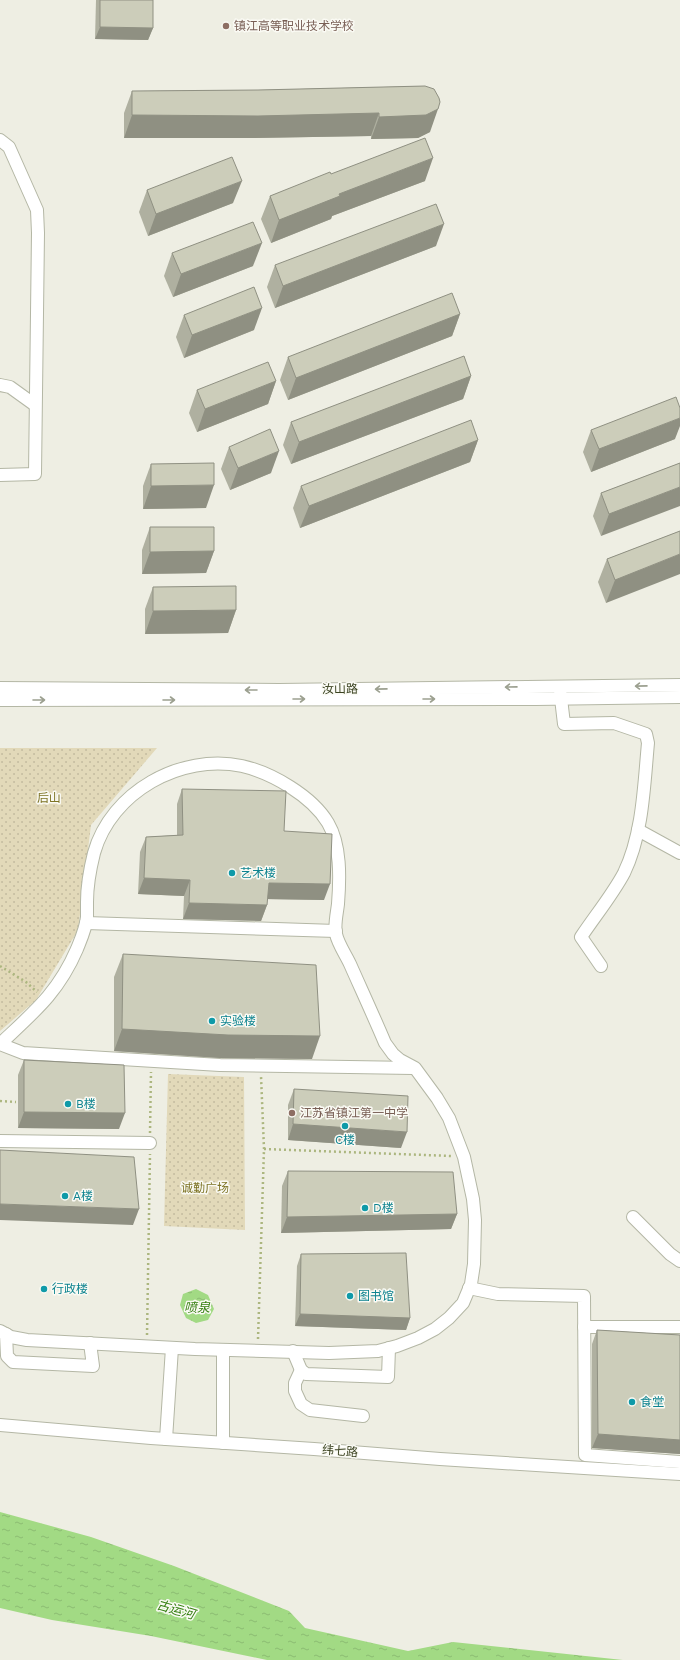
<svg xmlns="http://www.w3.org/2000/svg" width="680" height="1660" viewBox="0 0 680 1660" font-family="'Work Sans','Noto Sans SC',sans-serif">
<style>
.grass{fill:url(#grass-dots)}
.water{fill:url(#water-ripples)}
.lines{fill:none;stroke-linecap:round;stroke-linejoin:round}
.minor-casing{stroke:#b4b7a5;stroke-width:14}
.path{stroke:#acb67f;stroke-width:2.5;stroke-dasharray:2 3;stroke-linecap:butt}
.minor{stroke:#fff;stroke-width:12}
.wall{fill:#afb0a0}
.shaded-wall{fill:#8f9082}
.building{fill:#cccdba;stroke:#8f9082}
.oneway{stroke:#9ca090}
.education-dot{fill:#8d6e63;stroke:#fafaf4;stroke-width:1.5}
.culture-dot{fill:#0f9aa8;stroke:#fafaf4;stroke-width:1.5}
.labels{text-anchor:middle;stroke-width:3;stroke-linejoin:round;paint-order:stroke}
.education-label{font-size:12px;fill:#785e54;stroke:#fafaf4;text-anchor:start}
.street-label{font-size:12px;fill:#3a4220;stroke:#fafaf4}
.park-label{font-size:12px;fill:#7e7425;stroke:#fafaf4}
.culture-label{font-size:12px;fill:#0d838f;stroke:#fafaf4;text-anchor:start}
.water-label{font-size:13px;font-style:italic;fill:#368012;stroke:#fafaf4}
</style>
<defs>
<pattern id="grass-dots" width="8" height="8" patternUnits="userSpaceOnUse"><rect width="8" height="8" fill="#e2d9b9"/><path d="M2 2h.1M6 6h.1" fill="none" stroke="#c3bb9f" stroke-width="1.8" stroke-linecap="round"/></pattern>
<pattern id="water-ripples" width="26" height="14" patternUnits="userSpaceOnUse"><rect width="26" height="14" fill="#a2da84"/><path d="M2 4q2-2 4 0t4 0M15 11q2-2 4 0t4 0" fill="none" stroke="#8cbc72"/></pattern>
</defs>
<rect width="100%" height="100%" fill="#eeeee3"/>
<!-- grass -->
<g class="grass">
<path d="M0,748H157L91,825L78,930L36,1000L0,1031Z"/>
<path d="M168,1074L244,1077L245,1230L164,1226Z"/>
</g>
<!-- water -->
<g class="water">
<path d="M196,1289L208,1295L214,1309L208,1320L196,1323L186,1318L180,1305L183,1294Z"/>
<path d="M0,1512L91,1537L174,1566L289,1611L305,1628L408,1651L453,1642L623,1660H267L151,1636L52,1620L0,1608Z"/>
</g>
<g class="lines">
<!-- minor casing -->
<g class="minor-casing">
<g id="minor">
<path d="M0,140L9,147L37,210L38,233L35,474L0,475"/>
<path d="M0,385L10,387L35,405"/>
<path d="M0,688L279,690L680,685"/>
<path d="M560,690L564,724L614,723L646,734L648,743C644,785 643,834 624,873C613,894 595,916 581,937L601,966"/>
<path d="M0,700L536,699L680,697"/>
<path d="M638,830L680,853"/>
<path d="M86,923L336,931"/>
<path d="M0,1044C34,1012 58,993 77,949C81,939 86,928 87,917C87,912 87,907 87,902C87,886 90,869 94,853C111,792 181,753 242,766C272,773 312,796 328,823C341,845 340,878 338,904C337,913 334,925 336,934C338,944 346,955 350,964C362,991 374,1017 385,1043L393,1054L400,1060L415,1068L437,1098L449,1118L464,1157L473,1199L475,1220L474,1264L471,1284L463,1303L449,1318L435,1329L418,1338L397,1346L378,1351L329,1353L195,1349L27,1340L11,1337L0,1331"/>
<path d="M0,1044L23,1053L220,1065L413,1068"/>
<path d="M0,1141L150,1143"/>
<path d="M633,1217L670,1254L680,1261"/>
<path d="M469,1288L498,1294L584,1296L585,1455L680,1462"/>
<path d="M584,1327H680"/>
<path d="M6,1334L7,1356L13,1362L93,1366L90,1343"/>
<path d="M293,1351L301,1370L306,1374L388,1377L389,1348"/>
<path d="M301,1370L295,1383V1391L301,1404L310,1410L363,1416"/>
<path d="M0,1425L151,1438L314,1449L440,1459L680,1474"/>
<path d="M166,1439L172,1348"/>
<path d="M223,1443V1350"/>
</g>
</g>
<!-- path -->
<g class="path">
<path d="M0,966L26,982L37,992"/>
<path d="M0,1101L16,1102"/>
<path d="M150,1133L151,1072"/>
<path d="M264,1149L451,1156"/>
<path d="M147,1335L150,1154"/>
<path d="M258,1339L264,1149L261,1076"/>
</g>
<!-- minor -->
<use href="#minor" class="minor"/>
</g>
<!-- wall -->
<g class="wall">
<path d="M96,0H153V28L148,40L95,39Z"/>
<path d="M425,86L430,132L418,138L371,139V136L250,138H124V113L132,91L258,90Z"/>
<path d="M331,174L425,181L332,216L331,219L271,243L261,219L270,196Z"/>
<path d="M147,190L233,203L148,236L139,212Z"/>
<path d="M436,246L275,308L267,287L275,265Z"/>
<path d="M172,253L253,266L173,297L164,276Z"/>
<path d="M460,314L452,336L288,400L280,380L288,357Z"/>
<path d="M184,315L254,330L184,358L176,337Z"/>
<path d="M471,376L463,399L291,464L283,445L291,422Z"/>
<path d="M276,381L268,404L197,432L189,413L197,390Z"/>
<path d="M591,430L675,439L591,472L583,452Z"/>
<path d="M478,440L470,462L300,528L293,508L301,486Z"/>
<path d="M229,447L271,473L230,490L221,469Z"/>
<path d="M680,463L601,536L593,516L601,493Z"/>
<path d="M151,464L206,508L143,509V486Z"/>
<path d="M150,527L214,551L206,573L142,574V550Z"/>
<path d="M680,531L606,603L598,582L607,559Z"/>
<path d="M153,587L236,610L228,633L145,634V609Z"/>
<path d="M182,789L284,831L324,900L267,899V905L261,921L183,919L184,896L138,894L140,852L146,837L177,835V804Z"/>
<path d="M123,954L312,1059L220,1058L114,1051V977Z"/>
<path d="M24,1060L119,1129L18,1128V1075Z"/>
<path d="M294,1089L401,1148L288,1140V1105Z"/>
<path d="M288,1171L457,1214L451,1229L281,1233L282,1186Z"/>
<path d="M301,1254L410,1318L406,1330L295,1326L297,1266Z"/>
<path d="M597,1330L680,1335V1454L592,1448V1344Z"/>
</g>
<!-- shaded-wall -->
<g class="shaded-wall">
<path d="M100,27L153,28L148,40L95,39Z"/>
<path d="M438,109L430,132L418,138L371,139L379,117Z"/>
<path d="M379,113L371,136L250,138H124L132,115Z"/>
<path d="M433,158L425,181L332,216L331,219L271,243L279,220L339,194Z"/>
<path d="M242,181L233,203L148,236L156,214Z"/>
<path d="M444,224L436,246L275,308L283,286Z"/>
<path d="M262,243L253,266L173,297L181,274Z"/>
<path d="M262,308L254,330L184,358L192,335Z"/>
<path d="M460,314L452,336L288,400L296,378Z"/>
<path d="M471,376L463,399L291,464L299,442Z"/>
<path d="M276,381L268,404L197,432L205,409Z"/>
<path d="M680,418V426L675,439L591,472L599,449Z"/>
<path d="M478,440L470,462L300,528L309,506Z"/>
<path d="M279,451L271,473L230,490L238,468Z"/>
<path d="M214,485L206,508L143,509L151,486Z"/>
<path d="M680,487V506L601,536L609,514Z"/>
<path d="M214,551L206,573L142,574L150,552Z"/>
<path d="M680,554V574L606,603L615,580Z"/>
<path d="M236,610L228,633L145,634L153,611Z"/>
<path d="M144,878L190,880L184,896L138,894Z"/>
<path d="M269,883L330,884L324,900L263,899Z"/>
<path d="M189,903L267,905L261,921L183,919Z"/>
<path d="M122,1029L320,1036L312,1059L220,1058L114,1051Z"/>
<path d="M24,1112L125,1113L119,1129L18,1128Z"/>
<path d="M293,1124L407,1132L401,1148L288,1140Z"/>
<path d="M0,1204L139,1209L133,1225L0,1220Z"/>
<path d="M457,1214L451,1229L281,1233L287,1217Z"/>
<path d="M300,1314L410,1318L406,1330L295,1326Z"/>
<path d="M598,1434L680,1440V1454L592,1448Z"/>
</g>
<!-- building -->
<g class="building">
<path d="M100,0H153V28L100,27Z"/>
<path d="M425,86L434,89L439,98L440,102L438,109L426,115L379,117V113L258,116L132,115V91L258,90Z"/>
<path d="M425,138L433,158L339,194L340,196L279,220L270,196L330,172L331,174Z"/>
<path d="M232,157L242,181L156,214L147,190Z"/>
<path d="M436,204L444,224L283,286L275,265Z"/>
<path d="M253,222L262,243L181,274L172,253Z"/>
<path d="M254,287L262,308L192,335L184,315Z"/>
<path d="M452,293L460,314L296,378L288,357Z"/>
<path d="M464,356L471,376L299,442L291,422Z"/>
<path d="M268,362L276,381L205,409L197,390Z"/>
<path d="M676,397L680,408V418L599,449L591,430Z"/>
<path d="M471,420L478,440L309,506L301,486Z"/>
<path d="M270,429L279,451L238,468L229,447Z"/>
<path d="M214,463V485L151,486V464Z"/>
<path d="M680,463V487L609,514L601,493Z"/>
<path d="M150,527H214V551L150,552Z"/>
<path d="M680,531V554L615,580L607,559Z"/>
<path d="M236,586V610L153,611V587Z"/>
<path d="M182,789L286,791L284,831L332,834L330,884L269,883L267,905L189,903L190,880L144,878L146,837L183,835Z"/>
<path d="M123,954L316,965L320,1036L228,1035L122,1029Z"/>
<path d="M24,1060L124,1065L125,1113L24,1112Z"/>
<path d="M294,1089L408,1096L407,1132L293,1124Z"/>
<path d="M0,1150L134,1157L139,1209L0,1204Z"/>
<path d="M288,1171L453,1172L457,1214L287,1217Z"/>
<path d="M406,1253L410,1318L300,1314L301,1254Z"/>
<path d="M597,1330L680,1335V1440L598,1434Z"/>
</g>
<!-- one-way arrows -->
<defs><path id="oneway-shaft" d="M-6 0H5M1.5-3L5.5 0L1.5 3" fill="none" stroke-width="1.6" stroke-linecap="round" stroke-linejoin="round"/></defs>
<g class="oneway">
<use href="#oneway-shaft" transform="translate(641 686) rotate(179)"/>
<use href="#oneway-shaft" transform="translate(511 687) rotate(179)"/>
<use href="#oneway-shaft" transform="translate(381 689) rotate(179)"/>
<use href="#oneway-shaft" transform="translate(251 690) rotate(-180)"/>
<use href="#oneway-shaft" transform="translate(299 699)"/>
<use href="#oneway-shaft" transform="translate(429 699)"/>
<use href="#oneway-shaft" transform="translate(39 700)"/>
<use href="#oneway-shaft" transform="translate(169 700)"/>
</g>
<!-- markers -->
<g class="education-dot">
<circle cx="226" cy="26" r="4"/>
<circle cx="292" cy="1113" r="4"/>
</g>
<g class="culture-dot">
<circle cx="232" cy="873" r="4"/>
<circle cx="212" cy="1021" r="4"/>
<circle cx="68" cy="1104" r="4"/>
<circle cx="345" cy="1126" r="4"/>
<circle cx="65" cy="1196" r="4"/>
<circle cx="365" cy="1208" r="4"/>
<circle cx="44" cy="1289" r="4"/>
<circle cx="350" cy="1296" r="4"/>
<circle cx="632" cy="1402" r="4"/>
</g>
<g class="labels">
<!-- education labels -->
<g class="education-label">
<text x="234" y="30">镇江高等职业技术学校</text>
<text x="300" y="1117">江苏省镇江第一中学</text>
</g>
<!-- street labels -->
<g class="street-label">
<text transform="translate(340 689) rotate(-1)" y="4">汝山路</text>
<text transform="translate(340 1451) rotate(5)" y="4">纬七路</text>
</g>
<!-- park labels -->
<g class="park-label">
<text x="49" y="802">后山</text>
<text x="205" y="1192">诚勤广场</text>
</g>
<!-- culture labels -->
<g class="culture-label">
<text x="240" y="877">艺术楼</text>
<text x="220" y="1025">实验楼</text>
<text x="76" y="1108">B楼</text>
<text x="345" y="1144" text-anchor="middle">C楼</text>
<text x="73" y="1200">A楼</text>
<text x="373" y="1212">D楼</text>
<text x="52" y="1293">行政楼</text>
<text x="358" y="1300">图书馆</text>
<text x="640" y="1406">食堂</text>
</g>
<!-- water labels -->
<g class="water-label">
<text x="197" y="1312">喷泉</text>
<text transform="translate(176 1609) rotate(16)" y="5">古运河</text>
</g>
</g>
</svg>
